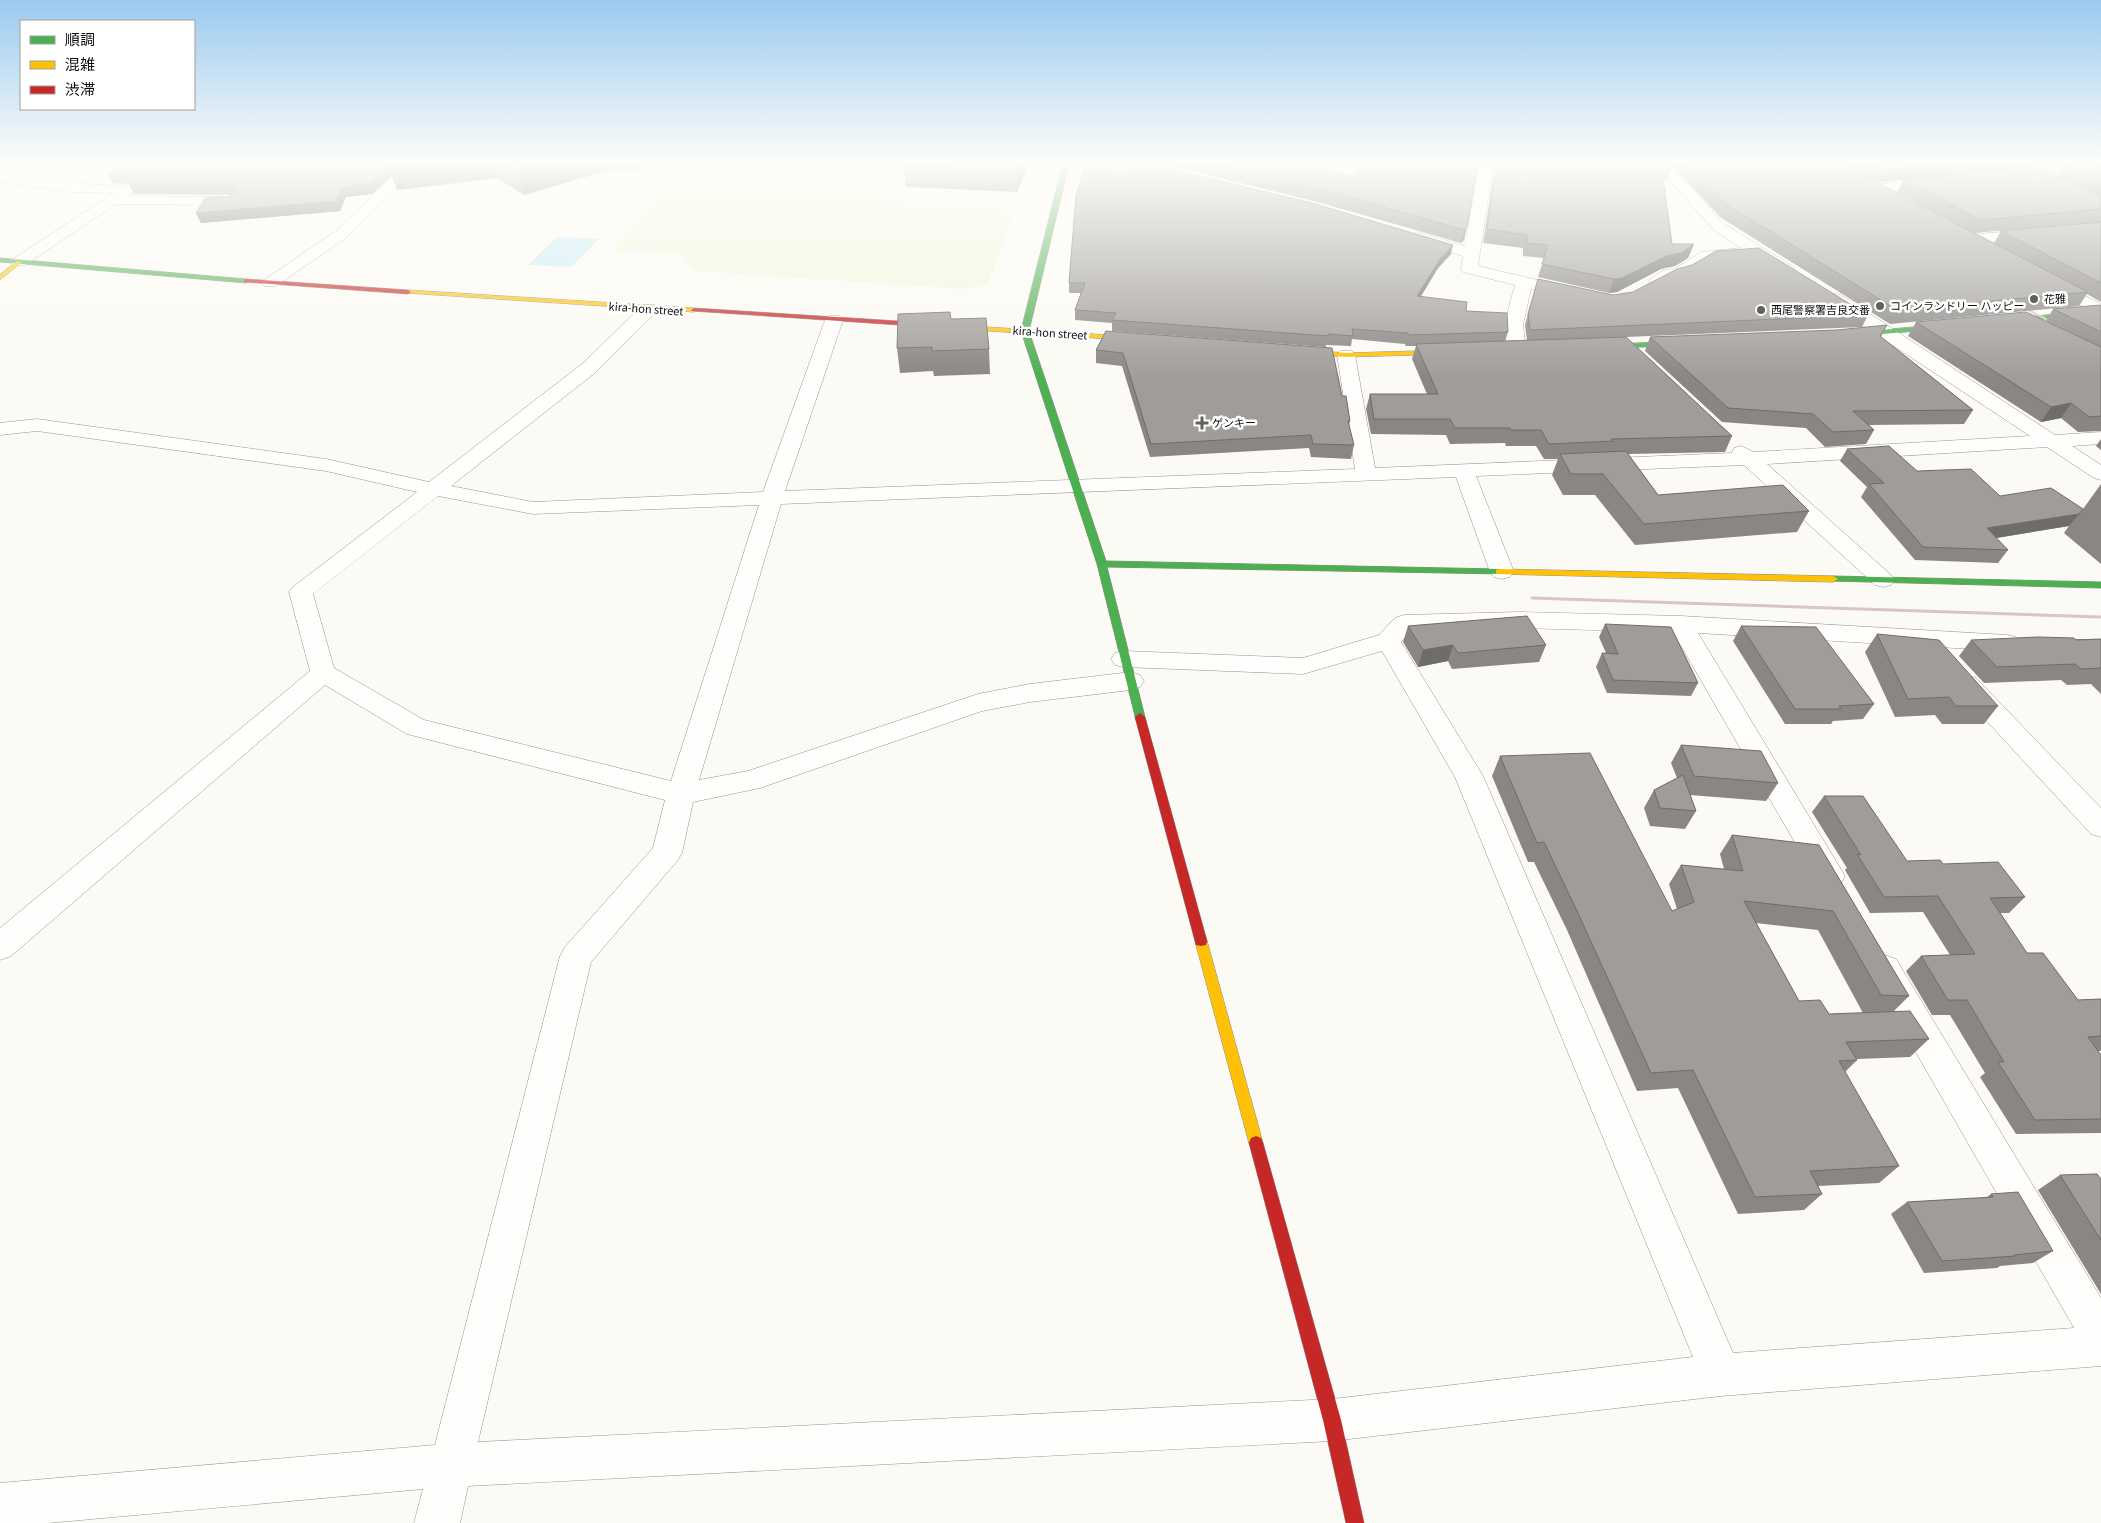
<svg xmlns="http://www.w3.org/2000/svg" width="2101" height="1523" viewBox="0 0 2101 1523" font-family="Georgia,'Noto Sans JP',serif">
<style>
.pitch{fill:#f1f7dc}
.water{fill:#c6ebf9}
.lines{fill:none;stroke-linecap:round;stroke-linejoin:round}
.street-casing{stroke:#959492;stroke-width:1}
.fast-casing{stroke:#8c8b88;stroke-width:1}
.slow-casing{stroke:#8c8b88;stroke-width:1}
.jam-casing{stroke:#8c8b88;stroke-width:1}
.street{fill:#fffefd;fill-rule:evenodd}
.fast{fill:#4caf50;fill-rule:evenodd}
.slow{fill:#ffc107;fill-rule:evenodd}
.jam{fill:#c62828;fill-rule:evenodd}
.rail-far2{stroke:#d9c4c6;stroke-width:2}
.rail-far1{stroke:#d9c4c6;stroke-width:2.5}
.rail{stroke:#d9c4c6;stroke-width:3}
.wall{fill:#898684;fill-rule:evenodd}
.shaded-wall{fill:#6f6d6b}
.building{fill:#9f9c99;stroke:#6f6d6b}
.poi-dot{fill:#61615e;stroke:#fff;stroke-width:2}
.labels{text-anchor:middle;stroke-width:5;stroke-linejoin:round;paint-order:stroke}
.far-poi-label{font-size:11px;fill:#0e0e0e;stroke:#fff;text-anchor:start}
.far-street-label{font-size:11px;fill:#0e0e0e;stroke:#fff}
</style>
<rect width="100%" height="100%" fill="#fcfaf4"/>
<!-- pitch -->
<path class="pitch" d="M684,167L801,174L820,193L1015,211L988,283L965,289L693,271L681,254L616,251L617,243Z"/>
<!-- water -->
<path class="water" d="M557,237L599,239L571,267L528,265Z"/>
<g class="lines">
<!-- street casing -->
<g class="street-casing">
<g id="street">
<path d="M90,164H107L78,184L135,186L137,189L129,196L233,197L240,201L233,205L116,204L25,265H13L11,262L13,259L114,193L70,192L0,182V174L61,182Z"/>
<path d="M409,164H427L401,184L347,237L276,286H264L262,283L264,280L336,231L391,178Z"/>
<path d="M1060,164H1089L1125,172L1127,175L1120,179L1067,168Z"/>
<path d="M1479,164H1493L1478,266L1580,290L1582,294L1580,298L1574,299L1531,289L1523,325L1526,350L1523,354H1511C1498,335 1510,304 1515,285L1463,272L1461,269L1463,256L1412,240L1409,237L1417,232L1465,246Z"/>
<path d="M1655,164H1669L1724,224L1792,266L1794,269L1792,272H1780L1752,255L1711,259L1687,275L1657,285L1651,283L1649,280L1662,271L1676,268L1701,252L1741,248L1714,230Z"/>
<path d="M2069,164H2101V169L2014,179L2007,175L2014,171Z"/>
<path d="M1937,178L1944,182L1942,185L1874,193L1867,189L1874,185Z"/>
<path d="M2101,223V233L1970,245L1962,240L1970,235Z"/>
<path d="M2050,278L2101,304V316L2044,286L2042,283L2044,280Z"/>
<path d="M1835,294L1841,295L2055,435L2101,432V444L2072,446L2101,465V480L2094,478L2047,447L1767,464L1891,575L1895,580L1891,585L1883,587L1875,585L1744,465L1476,476L1514,572L1510,577L1502,579L1494,577L1490,572L1456,477L781,504L699,780L748,771L978,694L1030,684L1131,672L1140,675L1144,681L1140,687L1131,690L1030,702L982,711L760,788L693,802L682,853L677,861L591,962L478,1442L1332,1399L1693,1357L1455,777L1382,651L1303,674L1124,667L1115,665L1111,659L1115,653L1124,651L1303,658L1379,635L1395,618L1404,615L1519,612L1681,616L2007,635L2016,637L2019,643L2016,649L2007,651L1698,633L1845,876L1841,884L1830,888L1819,884L1673,632L1519,628L1411,631L1401,642L1483,776L1733,1353L2074,1328L1874,979L1869,969L1874,959L1885,955L1896,959L2101,1298V1366L1721,1396L1332,1441L468,1486L460,1523H414L423,1489L48,1523H0V1483L435,1445L560,956L565,947L653,848L665,800L407,734L325,685L11,956L0,960V928L310,671L289,592L293,587L417,492L326,471L37,431L0,435V423L37,419L326,459L429,482L582,364L643,305H655L658,309L655,313L596,372L451,486L533,502L763,492L825,320L828,316H840L843,320L785,491L1355,469L1337,355L1340,351H1352L1355,355L1375,468L1732,453L1734,448L1741,446L1754,452L2030,436L1829,303L1827,299L1829,295ZM438,496L533,514L759,505L671,781L424,720L334,668L313,594Z"/>
<path d="M1967,675L1976,678L2101,808V837L2091,834L1958,690L1954,684L1958,678Z"/>
</g>
</g>
<!-- fast casing -->
<g class="fast-casing">
<g id="fast">
<path d="M1063,164H1069L1029,331L1106,561L1499,569L1502,570V574L1107,567L1145,717L1144,720H1136L1097,564L1021,331Z"/>
<path d="M0,258L246,279L249,281L246,283L0,262Z"/>
<path d="M2101,309V313L2003,324L1999,322L2003,320Z"/>
<path d="M1950,324L1954,326L1953,328L1846,337L1842,335L1846,333Z"/>
<path d="M1686,341L1690,343L1689,345L1596,349L1592,347L1596,345Z"/>
<path d="M1833,576L2101,582V588L1830,581L1828,579Z"/>
</g>
</g>
<!-- slow casing -->
<g class="slow-casing">
<g id="slow">
<path d="M17,261L22,262L0,280V275Z"/>
<path d="M408,290L694,308L697,310L694,312L406,293L405,292Z"/>
<path d="M926,323L1139,337L1143,339L1139,341L929,327H926Z"/>
<path d="M1294,349L1346,353L1451,350L1455,352L1451,354L1346,357L1297,353H1294Z"/>
<path d="M1499,569L1833,576L1838,579L1833,582L1496,574V570Z"/>
<path d="M1201,936L1206,937L1207,941L1263,1143L1261,1148L1256,1150L1251,1148L1249,1143L1195,941L1196,937Z"/>
</g>
</g>
<!-- jam casing -->
<g class="jam-casing">
<g id="jam">
<path d="M246,279L408,290L411,292L408,294L244,282V280Z"/>
<path d="M694,308L929,323L933,325L929,327L692,311L691,310Z"/>
<path d="M1140,713L1145,717L1207,941L1206,945L1201,946L1196,945L1195,941L1135,717Z"/>
<path d="M1256,1136L1261,1138L1263,1143L1341,1420L1364,1523H1346L1323,1420L1249,1143L1251,1138Z"/>
</g>
</g>
<!-- street -->
<use href="#street" class="street"/>
<!-- fast -->
<use href="#fast" class="fast"/>
<!-- slow -->
<use href="#slow" class="slow"/>
<!-- jam -->
<use href="#jam" class="jam"/>
<!-- rail-far2 -->
<path class="rail-far2" d="M2017,304L2057,325"/>
<!-- rail-far1 -->
<path class="rail-far1" d="M2055,324L2059,326"/>
<!-- rail -->
<path class="rail" d="M1532,598L2101,617"/>
</g>
<!-- wall -->
<g class="wall">
<path d="M122,164H646L639,171L609,170L524,195L497,178L397,190L392,176L372,194L346,197L340,211L201,223L196,213L231,195L134,194L129,185V184L113,183L108,174Z"/>
<path d="M1028,164L1017,192L906,187L904,166Z"/>
<path d="M1164,164H1292L1356,176L1478,164L1464,240L1461,243L1321,203Z"/>
<path d="M1495,164H1668L1671,168L1667,181L1663,178L1672,244H1694L1688,258L1675,266L1661,269L1617,292L1609,293L1538,277L1544,258L1523,256V248L1483,243Z"/>
<path d="M1671,164H2032L2027,167L2058,174L2063,164H2101V222L1974,233L1994,243L2001,231L2101,222V302L2087,294L2079,306L1890,324L1720,217ZM1852,168L1878,182L1942,176L1904,180L1897,192L1948,219L1874,181Z"/>
<path d="M1451,254L1438,268L1421,296L1466,311L1508,332L1505,341L1527,340L1525,325L1538,279L1613,295L1868,315L1862,327L1626,337L1732,436L1725,452L1628,454L1658,495L1809,511L1797,532L1635,545L1595,495H1563L1552,475L1558,459H1544L1536,446H1506L1505,443L1450,444L1446,435L1371,434L1366,409L1370,394H1427L1412,359L1416,346H1406L1405,344L1352,339L1351,346L1326,345V347L1112,331V323L1075,320V310L1081,293H1069V283Z"/>
<path d="M2101,305V431L2078,432L2061,418L2041,422L1908,336L1916,322L2046,321L2053,309Z"/>
<path d="M951,319L989,349L990,374L934,376L933,371L900,373L897,348Z"/>
<path d="M1887,325L1881,337L1973,410L1964,424L1868,425L1874,430L1866,444L1825,447L1806,428L1722,422L1645,351L1650,337L1837,330Z"/>
<path d="M1106,331L1342,396L1350,421L1349,426L1354,445L1351,459L1311,457L1309,448L1150,457L1122,366L1096,363V350Z"/>
<path d="M2101,439V450L2096,446Z"/>
<path d="M1847,449L1917,471L2000,496L2083,509L2101,484V564L2064,533L2069,526L1996,538L2008,550L1998,563L1915,560L1861,497L1867,487L1840,461Z"/>
<path d="M1605,624L1698,683L1691,696L1607,693L1596,667L1602,653H1606L1599,637Z"/>
<path d="M1408,626L1546,645L1539,662L1452,669L1448,661L1418,667L1403,642Z"/>
<path d="M1741,626L1874,704L1863,719L1833,721L1831,724H1785L1733,641Z"/>
<path d="M1877,634L1998,706L1984,724H1942L1935,715L1895,717L1865,652Z"/>
<path d="M2101,639V694L2091,684L2067,685L2061,680L1984,683L1959,656L1971,640Z"/>
<path d="M1681,745L1778,783L1766,801L1690,795L1696,811L1685,829L1650,826L1644,808L1654,790L1677,778L1671,763Z"/>
<path d="M1500,756L1672,911L1677,909L1669,884L1681,865L1724,869L1720,854L1732,835L1819,845L1909,996L1893,1012L1929,1039L1910,1057L1857,1059V1060L1845,1072L1899,1166L1879,1183L1818,1186L1822,1194L1804,1210L1738,1214L1678,1088L1637,1091L1567,930L1534,862H1528L1492,776ZM1756,923L1818,930L1863,1013L1829,1014L1799,1001Z"/>
<path d="M1824,796L1907,861L1943,864L2025,897L2009,913H2000L2027,953L2078,1000L2101,999V1051H2098L2101,1055V1133L2016,1134L1980,1077L1985,1073L1950,1015H1932L1906,971L1921,956L1950,955L1923,912L1870,913L1845,870L1847,868L1812,812Z"/>
<path d="M2060,1175L2101,1179V1294L2038,1190Z"/>
<path d="M1991,1194L2053,1251L2033,1263L2000,1266L1997,1268L1924,1273L1891,1214L1907,1202L1986,1198Z"/>
</g>
<!-- shaded-wall -->
<g class="shaded-wall">
<path d="M493,164L497,178L397,190L392,176L372,194L346,197L340,211L201,223L196,213L342,187L388,165Z"/>
<path d="M535,164H608L609,170L524,195L517,170Z"/>
<path d="M638,164H646L639,171Z"/>
<path d="M1019,164H1028L1017,192V171Z"/>
<path d="M1936,164H2032L2026,167L1878,182L1884,170Z"/>
<path d="M1467,227L1464,240L1461,243L1465,230Z"/>
<path d="M1694,244L1688,258L1675,266L1661,269L1617,292L1609,293L1614,279Z"/>
<path d="M1453,245L1451,254L1438,268L1415,306L1417,296L1441,258Z"/>
<path d="M2071,403L2061,418L2041,422L2051,407Z"/>
<path d="M2079,514L2069,526L1978,541L1987,528Z"/>
<path d="M1453,645L1448,661L1418,667L1423,650Z"/>
</g>
<!-- building -->
<g class="building">
<path d="M122,164H388V167L368,184L342,187L336,201L196,213L206,197H228L237,191L228,185H129L134,180L130,175L108,174Z"/>
<path d="M508,164H535L517,170Z"/>
<path d="M905,164H1019L1017,171L904,166Z"/>
<path d="M1138,164H1148L1312,203L1453,245L1441,258L1417,296L1467,302L1466,311L1507,313L1508,332L1409,335L1408,333L1352,329L1353,336L1328,334V336L1112,320L1116,313L1075,310L1085,283H1069L1076,195L1086,165L1120,172Z"/>
<path d="M1216,164H1292L1356,176L1361,164H1478L1467,227L1465,230L1324,190Z"/>
<path d="M1496,164H1661L1672,244H1694L1681,253L1666,256L1622,278L1614,279L1542,264L1548,245L1527,243V235L1487,229Z"/>
<path d="M1687,164H1846L1874,181L2088,292L1897,310L1726,204Z"/>
<path d="M1875,164H1936L1884,170Z"/>
<path d="M2067,164H2101V184Z"/>
<path d="M2041,166L2101,197V209L1981,220L1904,180Z"/>
<path d="M2101,222V283L2001,231Z"/>
<path d="M1759,248L1868,315L1530,330L1528,314L1538,279L1613,295L1633,292L1677,269L1692,265L1716,251Z"/>
<path d="M2101,305V332L2053,309Z"/>
<path d="M950,312L951,319L986,318L989,349L932,351V347L897,348L898,314Z"/>
<path d="M2026,312L2101,347V416L2089,417L2071,403L2051,407L1916,322Z"/>
<path d="M1887,325L1880,336L1973,410L1853,411L1874,430L1833,432L1813,414L1728,408L1650,337L1837,330Z"/>
<path d="M1106,331L1332,348L1342,396H1346L1350,421H1348L1354,445L1313,444L1311,435L1151,444L1123,353L1096,350Z"/>
<path d="M1626,337L1732,436L1611,439L1613,441L1549,444L1541,430H1511L1510,428H1455L1450,419H1374L1370,394H1438L1416,344Z"/>
<path d="M1889,446L1917,471L1971,469L2000,496L2051,488L2083,509L2079,514L1987,528L2008,550L1923,547L1869,484L1884,483L1847,449Z"/>
<path d="M1626,451L1658,495L1783,485L1809,511L1644,524L1603,474H1571L1560,454Z"/>
<path d="M1527,616L1546,645L1458,653L1453,645L1423,650L1408,626Z"/>
<path d="M1605,624L1671,627L1698,683L1613,680L1602,653L1618,654Z"/>
<path d="M1741,626L1816,627L1874,704L1839,706L1841,709H1795Z"/>
<path d="M1877,634L1939,640L1998,706H1956L1949,697L1908,699Z"/>
<path d="M2038,637L2074,638L2076,640L2101,639V668L2081,669L2075,664L1997,667L1971,640Z"/>
<path d="M1681,745L1761,751L1778,783L1694,776Z"/>
<path d="M1590,753L1672,911L1694,902L1681,865L1743,871L1732,835L1819,845L1909,996L1881,995L1833,911L1744,901L1799,1001L1820,1000L1829,1014L1910,1011L1929,1039L1846,1042L1857,1060L1839,1061L1899,1166L1810,1171L1822,1194L1755,1197L1693,1070L1651,1073L1577,911L1544,842L1537,843L1500,756Z"/>
<path d="M1683,775L1696,811L1660,808L1654,790Z"/>
<path d="M1824,796H1863L1907,861L1940,860L1943,864L1998,862L2025,897L1990,898L2027,953H2043L2078,1000L2101,999V1036L2088,1037L2101,1055V1119L2035,1120L1998,1062H2004L1967,1000H1948L1921,956L1975,954L1938,896L1884,897L1857,854L1861,855Z"/>
<path d="M2097,1174L2101,1179V1240L2060,1175Z"/>
<path d="M2018,1192L2053,1251L2014,1255L2015,1256L1942,1261L1907,1202L1993,1197L1991,1194Z"/>
</g>
<!-- sky -->
<linearGradient id="sky" x2="0" y2="1"><stop stop-color="#9acaef"/><stop offset="0.43" stop-color="#fefdfa"/><stop offset="1" stop-color="#fefdfa" stop-opacity="0"/></linearGradient>
<rect width="2101" height="378" fill="url(#sky)"/>
<!-- markers -->
<g class="poi-dot">
<circle cx="2034" cy="299" r="5"/>
<circle cx="1880" cy="306" r="5"/>
<circle cx="1761" cy="310" r="5"/>
<path d="M1199.5 415.5h5v5h5v5h-5v5h-5v-5h-5v-5h5z"/>
</g>
<g class="labels">
<!-- far-poi labels -->
<g class="far-poi-label">
<text x="2044" y="303">花雅</text>
<text x="1890" y="310">コインランドリー ハッピー</text>
<text x="1771" y="314">西尾警察署吉良交番</text>
<text x="1212" y="427">ゲンキー</text>
</g>
<!-- far-street labels -->
<g class="far-street-label">
<text transform="translate(646 309) rotate(4)" y="4">kira-hon street</text>
<text transform="translate(1050 333) rotate(4)" y="4">kira-hon street</text>
</g>
</g>
<!-- legend -->
<rect x="20" y="20" width="175" height="90" fill="#ffffff" stroke="#9f9f9f"/>
<rect x="30" y="36" width="25" height="8" fill="#4caf50" stroke="#9f9f9f"/>
<text x="65" y="45" font-size="15" fill="#0e0e0e">順調</text>
<rect x="30" y="61" width="25" height="8" fill="#ffc107" stroke="#9f9f9f"/>
<text x="65" y="70" font-size="15" fill="#0e0e0e">混雑</text>
<rect x="30" y="86" width="25" height="8" fill="#c62828" stroke="#9f9f9f"/>
<text x="65" y="95" font-size="15" fill="#0e0e0e">渋滞</text>
</svg>
